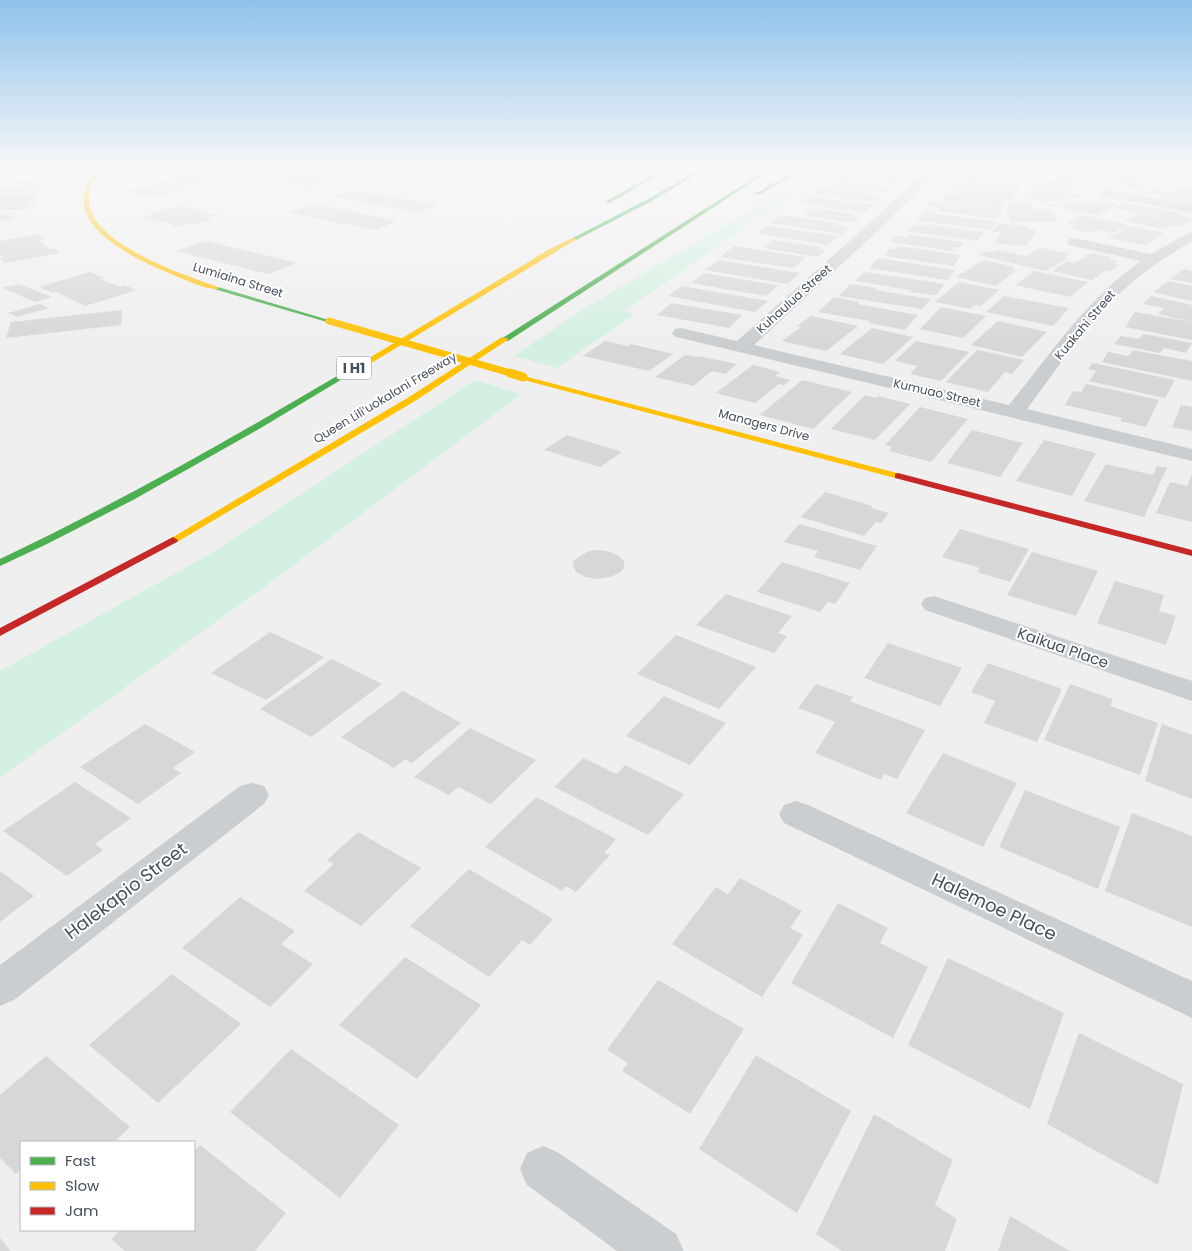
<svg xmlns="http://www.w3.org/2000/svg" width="1192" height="1251" viewBox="0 0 1192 1251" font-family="Poppins,sans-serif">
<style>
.green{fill:#d3f0e1}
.building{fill:#d7d7d9}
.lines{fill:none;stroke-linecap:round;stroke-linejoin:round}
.street{fill:#cbced0;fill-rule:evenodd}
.fast{fill:#4caf50;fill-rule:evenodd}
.slow{fill:#ffc107;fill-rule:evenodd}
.jam{fill:#c62828;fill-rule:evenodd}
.slow-bridge-far1{stroke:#ffc107;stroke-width:7}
.slow-bridge{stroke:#ffc107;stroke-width:9}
.labels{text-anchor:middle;stroke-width:4;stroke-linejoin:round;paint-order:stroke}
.far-street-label{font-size:12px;fill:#46505c;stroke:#fff}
.shield{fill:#fff;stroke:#7e848d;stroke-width:1}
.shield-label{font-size:14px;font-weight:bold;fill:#46505c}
.street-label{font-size:15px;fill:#46505c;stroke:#fff}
.near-street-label{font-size:18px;fill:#46505c;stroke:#fff}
</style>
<rect width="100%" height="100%" fill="#f0efef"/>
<!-- green -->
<g class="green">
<path d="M822,168H831L624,311L634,314L557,368L514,356L587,307Z"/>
<path d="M475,380L521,394L268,584L0,778V671L210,554Z"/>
</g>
<!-- building -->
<g class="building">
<path d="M259,168H277L338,178L306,188L251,176L234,175Z"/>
<path d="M425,168H480L517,175L500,181Z"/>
<path d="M845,168H904L900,171L910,172L905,177Z"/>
<path d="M971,168L1025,174L1019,181L956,173L961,170H967Z"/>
<path d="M989,168H1016L1013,172Z"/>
<path d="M1046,168H1061L1104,172L1101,177L1086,175L1084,178L1042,173Z"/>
<path d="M1107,168H1130L1133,173L1109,171Z"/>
<path d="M1140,168H1174L1189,177L1169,179L1165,177H1155Z"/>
<path d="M197,170L230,175L166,193L170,194L156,198L121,192L139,189Z"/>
<path d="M840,171L905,178L898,185L832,177Z"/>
<path d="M1126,175L1148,179L1136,184L1150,187L1144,190L1107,183Z"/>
<path d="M968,177L1022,183L1017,190L948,182L953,178L966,179Z"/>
<path d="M1056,177L1088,178L1091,183L1075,182L1079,188L1034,187L1030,178L1057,179Z"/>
<path d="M54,178L50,181L40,182L37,184L8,185L14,180Z"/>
<path d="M836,179L893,187L885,193L826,186Z"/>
<path d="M954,184L992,188L1017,192L1011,200L946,192Z"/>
<path d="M47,185L40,191L0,193V187Z"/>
<path d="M1183,185L1192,186V195L1172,191Z"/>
<path d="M819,187L873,194L871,196L882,197L875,202L809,194Z"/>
<path d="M1058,187L1084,197L1043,202L1023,193L1037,192L1032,190Z"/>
<path d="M1153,189L1192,195V204L1161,199L1165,197L1145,193Z"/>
<path d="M355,190L438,205L418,213L334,197Z"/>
<path d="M38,193L31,200H36L26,210H0V201L4,200H0V195Z"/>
<path d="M951,194L1006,201L1001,209L940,201L945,195Z"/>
<path d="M808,196L874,205L863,213L798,203Z"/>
<path d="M1076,200L1091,203L1096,201L1118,204L1098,215L1061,208Z"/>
<path d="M931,201L1002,210L995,219L937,211L941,208L926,205Z"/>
<path d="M1008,202L1030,203L1034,209H1049L1058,222H1011L1005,210L1009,211L1007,207H1010Z"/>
<path d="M1124,203L1184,213L1179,215L1192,218V220L1187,223L1114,208Z"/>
<path d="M312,205L342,209L397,221L375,230L289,213Z"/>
<path d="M182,206L208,214H220L207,218L213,219L194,225L188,224L177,227L170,225L174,224L140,218L152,215L148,214Z"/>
<path d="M811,208L855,214L852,216L860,217L854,223L805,216L808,214H803Z"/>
<path d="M924,212L998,222L990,230L916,220Z"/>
<path d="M0,213H13L7,216L16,217L7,221L0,220Z"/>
<path d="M1136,214L1186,223L1180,227L1171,226L1166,229L1124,221Z"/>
<path d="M781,215L837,223L835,225L850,227L842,234L770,223Z"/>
<path d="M1083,215L1128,225L1112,233L1096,230L1090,233L1069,228L1075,225L1066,224Z"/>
<path d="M999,223L1028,227L1026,229L1037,231L1026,246L994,243L1001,233L992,232Z"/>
<path d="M926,224L984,232L977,241L907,231L913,225L925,226Z"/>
<path d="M768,226L838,236L828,245L756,233Z"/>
<path d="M1128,226L1164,233L1145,245L1109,238Z"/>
<path d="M37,234L44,240H39L49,249L54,248L60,253L5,263L0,258H3L0,255V241Z"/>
<path d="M910,235L964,242L959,248L955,247L952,251L890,242L896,236L908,237Z"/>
<path d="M774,240L821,247L818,249L825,250L818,257L763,248Z"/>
<path d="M206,241L297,263L268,274L176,251Z"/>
<path d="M734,246L806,257L793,268L720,257Z"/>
<path d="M898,246L961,255L953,266L884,256L890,249H895Z"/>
<path d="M1041,248L1070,254L1064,257L1068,258L1046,271L978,255L987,251L993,252L997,250L1026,256Z"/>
<path d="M1091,253L1111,257L1108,259L1117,261L1113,264L1120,265L1111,271L1107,270L1092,280L1052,271L1068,261L1075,263Z"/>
<path d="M878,258L955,270L948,280L869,268Z"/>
<path d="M719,260L800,273L788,284L705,270Z"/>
<path d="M983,260L1015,267L1012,269L1016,270L996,286L956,277Z"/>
<path d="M1184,269L1192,271V283L1170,279Z"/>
<path d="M1034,271L1088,282L1070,297L1015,285Z"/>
<path d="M90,272L104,278L100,279L120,287L125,285L137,290L85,306L56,292L53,293L39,287Z"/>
<path d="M865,272L945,284L936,295L908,292L910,290L855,281Z"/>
<path d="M704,273L778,285L766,296L691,283Z"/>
<path d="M1168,281L1192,286V301L1153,292Z"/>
<path d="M959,282L999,290L981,306L975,305L970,309L934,302Z"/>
<path d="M19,284L52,297L35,302L2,288Z"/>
<path d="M850,284L877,288L875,290L931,299L922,309L839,296Z"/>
<path d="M682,286L768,301L755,312L668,296Z"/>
<path d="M1004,296L1069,308L1053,326L986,312Z"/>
<path d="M1151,296L1192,305V322L1158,314L1164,308L1143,304Z"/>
<path d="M834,297L860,302L858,304L918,315L905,330L869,323L870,321L818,312Z"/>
<path d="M672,303L742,315L729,328L657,315Z"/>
<path d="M40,304L49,308L17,317L8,313Z"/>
<path d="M941,307L986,316L963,338L920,329Z"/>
<path d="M122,310L121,325L6,338L11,322Z"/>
<path d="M1135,312L1192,322V340L1125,327Z"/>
<path d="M811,316L858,326L826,351L782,341L801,327L797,326Z"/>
<path d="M998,321L1047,332L1022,357L971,345Z"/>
<path d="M872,328L913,337L883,364L840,354Z"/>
<path d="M1143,334L1192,343L1186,353L1164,348L1160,353L1114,344L1121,336L1139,339Z"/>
<path d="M605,341L628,346L631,344L673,354L649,371L583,356Z"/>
<path d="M916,341L969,352L941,381L910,374L918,366L895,361Z"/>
<path d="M977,350L1024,360L1012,374L1005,372L988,392L946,382Z"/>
<path d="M1133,350L1192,361V381L1102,362L1108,352L1129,356Z"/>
<path d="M685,355L696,357L698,356L737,364L725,374L712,371L693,386L655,377Z"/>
<path d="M1093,363L1175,380L1165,398L1089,381L1096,371L1088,369Z"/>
<path d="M753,365L780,372L775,376L790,380L784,385L779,384L755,403L716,393Z"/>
<path d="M802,380L852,392L813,429L760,415Z"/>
<path d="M1086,384L1159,400L1146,427L1120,421L1122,418L1065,405L1073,391L1081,392Z"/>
<path d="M865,395L876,398L878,396L910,404L875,440L831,429Z"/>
<path d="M1181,405L1192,407V431L1172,427Z"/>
<path d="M920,407L968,419L931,462L889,451L892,447L885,445Z"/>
<path d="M972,430L1023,443L1000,477L947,463Z"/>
<path d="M567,435L622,452L600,467L544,450Z"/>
<path d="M1044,440L1096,453L1072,496L1016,481Z"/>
<path d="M1106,464L1153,475L1157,466L1167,468L1144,517L1084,501Z"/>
<path d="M1192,475V522L1156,513L1170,482L1187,486Z"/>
<path d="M825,492L872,506L871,508L889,513L881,523L876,522L864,536L801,517Z"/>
<path d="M799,524L877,546L860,570L814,557L818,551L784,542Z"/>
<path d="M960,529L1029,549L1010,582L977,572L980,568L942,557Z"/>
<path d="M600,550L611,552L619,556L624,561V568L619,573L610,577L598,579L585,577L576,572L573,566L574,560L589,551Z"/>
<path d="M1032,552L1098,571L1076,616L1007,595Z"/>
<path d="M782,562L850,583L835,604L828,602L820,612L757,592Z"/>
<path d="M1115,581L1164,595L1159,611L1176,616L1166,645L1097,623Z"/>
<path d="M726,594L792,616L778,633L787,636L774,653L696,625Z"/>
<path d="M270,632L324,657L266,700L211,673Z"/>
<path d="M676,635L756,667L719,709L637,674Z"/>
<path d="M888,643L962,668L940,706L864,678Z"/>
<path d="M332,659L382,684L311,737L260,709Z"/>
<path d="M988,663L1062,689L1037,742L984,723L995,701L971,692Z"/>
<path d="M816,684L853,697L850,701L925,730L897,779L884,774L881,780L815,753L835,722L798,708Z"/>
<path d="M1070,684L1113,699L1110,706L1158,723L1140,775L1044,740Z"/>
<path d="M403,691L461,723L412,763L405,759L394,768L341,737Z"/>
<path d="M664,696L726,723L690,765L626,736Z"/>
<path d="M145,724L195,752L173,768L181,773L138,804L80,767Z"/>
<path d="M1162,724L1192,735V799L1145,781Z"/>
<path d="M470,728L536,760L491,804L458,787L449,795L414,777Z"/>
<path d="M943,753L1017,783L983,847L906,813Z"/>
<path d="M583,758L617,774L625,765L684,794L648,835L554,787Z"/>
<path d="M75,782L131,818L95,844L103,850L67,876L3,831Z"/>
<path d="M1025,790L1120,827L1098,889L999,847Z"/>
<path d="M536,797L616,839L604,853L610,855L576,892L566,886L562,891L485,847Z"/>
<path d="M1132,813L1192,836V927L1105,891Z"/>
<path d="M358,832L421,868L361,926L304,891L334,864L327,860Z"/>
<path d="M469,869L553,919L530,945L522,940L489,977L410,926Z"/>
<path d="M0,871L34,896L0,922Z"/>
<path d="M740,878L802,911L790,928L803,935L762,997L672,944L716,887L728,894Z"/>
<path d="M240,897L295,931L281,944L313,964L270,1007L182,948Z"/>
<path d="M838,903L888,928L880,943L928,967L893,1038L791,983Z"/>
<path d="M405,957L481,1005L417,1079L339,1025Z"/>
<path d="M948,958L1064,1013L1030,1109L908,1045Z"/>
<path d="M172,974L241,1024L158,1103L89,1045Z"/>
<path d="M658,980L744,1029L690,1114L622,1071L628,1063L607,1050Z"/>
<path d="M1079,1033L1183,1084L1158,1185L1047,1124Z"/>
<path d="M291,1049L399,1125L340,1198L230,1112Z"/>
<path d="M756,1055L851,1111L797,1213L699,1149Z"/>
<path d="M46,1056L130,1127L114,1142H21V1169L16,1174L0,1158V1095Z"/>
<path d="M874,1114L953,1160L935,1205L957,1219L945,1251H842L816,1234Z"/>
<path d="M200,1145L286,1213L255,1251H125L111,1239L120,1230H194V1152Z"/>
<path d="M1010,1216L1070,1251H998Z"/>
<path d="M0,1238L11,1251H0Z"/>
</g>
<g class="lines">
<!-- street -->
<g class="street">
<path d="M0,168H104L105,169L99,172L0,176Z"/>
<path d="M928,168H940L881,228L754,345L1009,405C1050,355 1087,298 1141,261L1069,245L1067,242L1069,239L1074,238L1151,254L1192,231V241C1170,255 1148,268 1129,285C1088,320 1059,367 1027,409L1192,449V461L681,338L675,337L672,333L675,329L681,328L737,341L871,222Z"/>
<path d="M1106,189L1192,205V213L1102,196L1100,193L1102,190Z"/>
<path d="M934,596L1192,681V701L925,610L921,604L925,598Z"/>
<path d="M252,783L264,786L269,795L264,804L14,1000L0,1006V965L240,786Z"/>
<path d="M796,801L808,805L1192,981V1018L784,823L779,814L784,805Z"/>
<path d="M543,1146L559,1153L676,1234L684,1251H617L527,1185L520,1169L527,1153Z"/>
</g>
<!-- fast -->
<g class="fast">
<path d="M664,168H669L610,203L605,202Z"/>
<path d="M702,168H707L652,201L576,240L571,239L648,199Z"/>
<path d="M769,168H774L508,341L501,339Z"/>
<path d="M801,168H806L759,195L754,194Z"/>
<path d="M214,287H218L332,321L327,322L214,289Z"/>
<path d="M337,376L344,378L259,429L133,500L47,544L0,566V559C116,504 227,441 337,376Z"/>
</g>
<!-- slow -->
<g class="slow">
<path d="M98,168H102C96,176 90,185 89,196C84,242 184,275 218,287V289C206,290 183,279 171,274C142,262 78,234 84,195C85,185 92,176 98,168Z"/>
<path d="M572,238L577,239L343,380L336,378L548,250Z"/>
<path d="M502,337L509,339L415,401L177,542L173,543L168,540L409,397Z"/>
<path d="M520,375L901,474L903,476L901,478H895L520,379Z"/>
</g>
<!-- jam -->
<g class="jam">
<path d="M898,473L1192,550V556L895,478V474Z"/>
<path d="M173,537L178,540L177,542L0,636V628Z"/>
</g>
<!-- slow-bridge-far1 -->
<path class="slow-bridge-far1" d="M329,321L514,374"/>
<!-- slow-bridge -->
<path class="slow-bridge" d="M510,373L523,377"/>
</g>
<!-- sky -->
<linearGradient id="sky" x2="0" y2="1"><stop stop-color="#8ec2ea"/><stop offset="0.49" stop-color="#f8f8f8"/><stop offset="1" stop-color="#f8f8f8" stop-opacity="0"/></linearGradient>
<rect width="1192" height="343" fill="url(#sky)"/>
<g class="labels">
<!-- far-street labels -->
<g class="far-street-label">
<text transform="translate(238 280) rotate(17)" y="4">Lumiaina Street</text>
<text transform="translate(794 299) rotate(-42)" y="4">Kuhaulua Street</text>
<text transform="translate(1085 325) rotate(-50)" y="4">Kuakahi Street</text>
<text transform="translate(937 393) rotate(13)" y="4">Kumuao Street</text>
<text transform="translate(385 398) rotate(-31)" y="4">Queen Liliʻuokalani Freeway</text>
<text transform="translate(764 425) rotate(15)" y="4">Managers Drive</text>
</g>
<!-- shield labels -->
<rect class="shield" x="336.5" y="356.5" width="35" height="23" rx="4"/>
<g class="shield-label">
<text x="354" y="373">I H1</text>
</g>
<!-- street labels -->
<g class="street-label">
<text transform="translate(1063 648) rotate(19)" y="5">Kaikua Place</text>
</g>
<!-- near-street labels -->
<g class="near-street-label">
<text transform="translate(126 891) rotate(-37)" y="6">Halekapio Street</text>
<text transform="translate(994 907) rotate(25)" y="6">Halemoe Place</text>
</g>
</g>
<!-- legend -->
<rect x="20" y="1141" width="175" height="90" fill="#ffffff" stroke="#b5b9be"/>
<rect x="30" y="1157" width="25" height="8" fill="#4caf50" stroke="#b5b9be"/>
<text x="65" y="1166" font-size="15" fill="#46505c">Fast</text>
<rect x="30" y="1182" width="25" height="8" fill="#ffc107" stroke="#b5b9be"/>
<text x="65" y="1191" font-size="15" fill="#46505c">Slow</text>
<rect x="30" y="1207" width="25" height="8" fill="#c62828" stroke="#b5b9be"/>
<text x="65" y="1216" font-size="15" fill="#46505c">Jam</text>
</svg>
